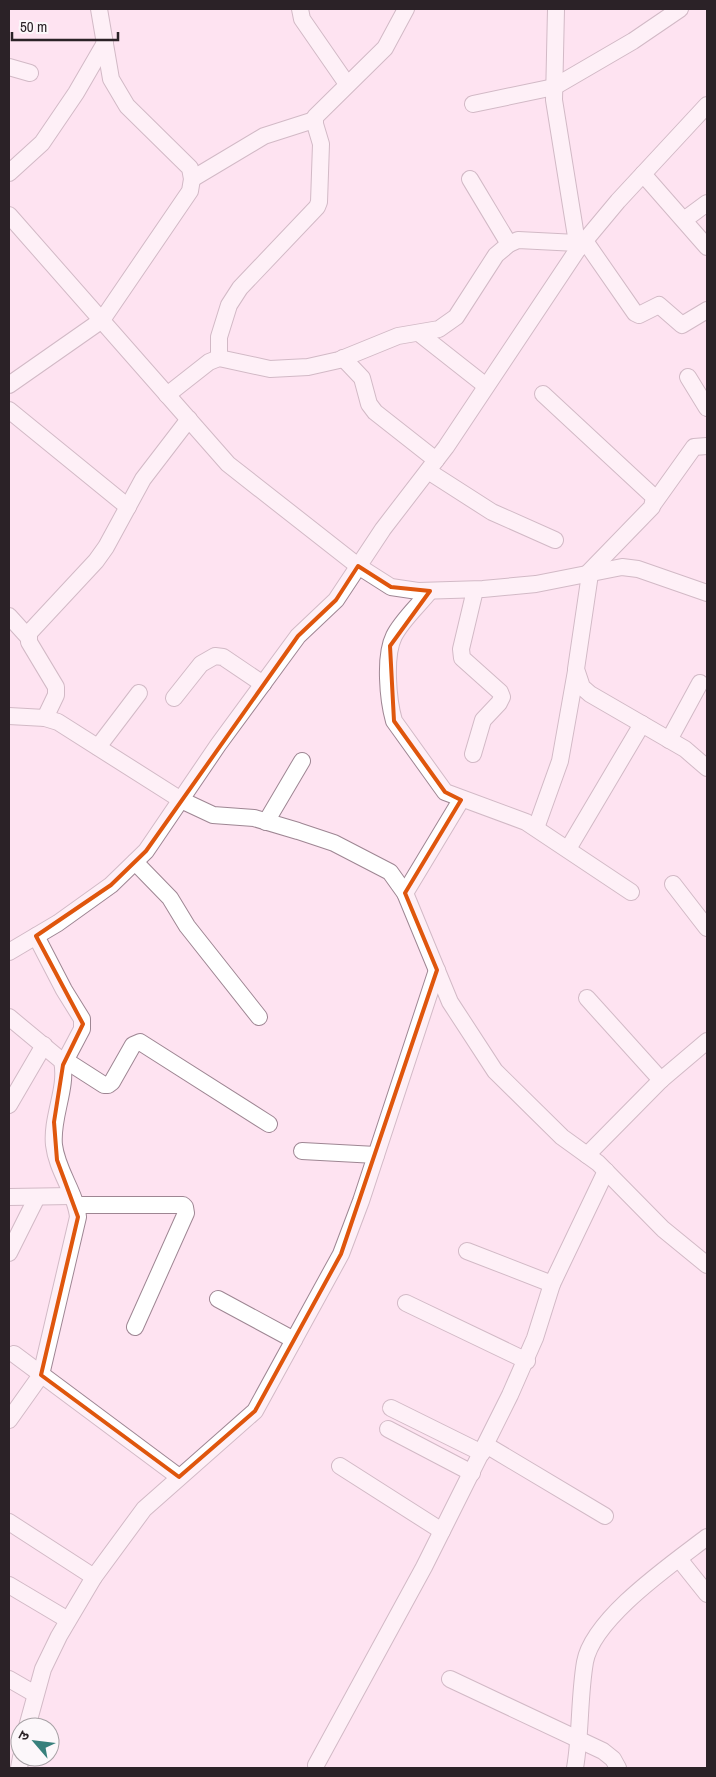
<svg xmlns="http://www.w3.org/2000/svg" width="716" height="1777" viewBox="0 0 716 1777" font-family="'Archivo Narrow','Noto Sans Devanagari',sans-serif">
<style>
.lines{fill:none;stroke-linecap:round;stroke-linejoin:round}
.street-casing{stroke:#9e8693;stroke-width:18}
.street{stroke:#fff;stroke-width:16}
.marked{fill:none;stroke:#df560d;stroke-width:4;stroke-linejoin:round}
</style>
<rect width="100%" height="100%" fill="#fee3f1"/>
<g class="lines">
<!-- street casing -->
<g class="street-casing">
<g id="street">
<path d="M300,9L302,19L347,84"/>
<path d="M556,9L554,100L578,249"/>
<path d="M9,67L30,73"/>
<path d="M473,104L554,87L633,41L680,9"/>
<path d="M9,173L42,143L76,93L105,43"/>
<path d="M643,174L707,247"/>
<path d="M192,179L264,136L314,120"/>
<path d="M470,179L509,244"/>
<path d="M9,215L228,464L358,566L391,587L418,591L483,589L536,584L622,567L638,569L707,593"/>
<path d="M684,220L707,203"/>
<path d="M585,241L635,313L639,315L659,305L682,325L707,310"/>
<path d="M420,334L486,386"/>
<path d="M219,358V337L229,305L240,288L317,207L319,202L321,144L315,124V117L385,48L406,9"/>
<path d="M343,358L362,378L369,404L375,412L436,460"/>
<path d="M688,377L707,408"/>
<path d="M9,385L102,320L190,191L192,179L190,168L127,106L111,79L99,9"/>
<path d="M543,394L654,497L652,507L586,575"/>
<path d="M167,395L209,362L219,358L270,369L308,367L339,360L398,336L439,329L456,317L496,255L509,244L518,240L577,243"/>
<path d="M9,410L128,507"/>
<path d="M428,471L492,512L555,540"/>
<path d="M654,503L694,447L707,446"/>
<path d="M590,574L576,669L582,687L590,694L685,749L707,768"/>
<path d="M430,591C419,605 402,620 394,636C384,656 388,700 394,721L445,792L526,822L631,892"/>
<path d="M9,616L28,637"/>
<path d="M174,698L201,664L215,656L223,657L263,684"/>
<path d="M9,716L45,718L58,722L181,800L213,815L254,818L298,831L334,843L390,872L405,893L450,1002L495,1071L562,1137L598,1163L663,1229L707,1265"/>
<path d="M45,718L56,695V687L29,642V633L96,561L106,547L143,479L189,419"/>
<path d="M669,740L700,683"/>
<path d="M98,747L139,693"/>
<path d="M473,754L483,720L499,703L502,697L500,692L462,658L461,649L475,590"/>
<path d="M266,822L302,761"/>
<path d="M536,828L560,761L576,671"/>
<path d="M568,849L642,724"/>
<path d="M135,862L170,898L187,926L259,1017"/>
<path d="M673,884L707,928"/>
<path d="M405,893L461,800"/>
<path d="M36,936L64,990L82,1019V1029L63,1065"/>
<path d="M9,952L58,923L111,885L146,851L218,745L298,636L336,600L383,529L446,447L578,249L618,201L707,105"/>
<path d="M587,998L661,1080"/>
<path d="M9,1017L62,1061C68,1088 51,1117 54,1145C57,1171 76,1193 78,1217L41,1375L9,1420"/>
<path d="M65,1060L104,1085H108L112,1082L133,1045L140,1042L269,1124"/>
<path d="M9,1105L44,1045"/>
<path d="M302,1151L376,1155"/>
<path d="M587,1155L661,1080L707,1041"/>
<path d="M9,1197L72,1196"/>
<path d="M76,1205H183L185,1207L186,1213L135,1327"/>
<path d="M467,1251L552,1284"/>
<path d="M9,1253L37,1197"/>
<path d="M218,1299L294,1340"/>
<path d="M406,1303L527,1361"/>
<path d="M14,1354L179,1477"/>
<path d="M391,1408L482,1453"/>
<path d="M388,1429L472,1473"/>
<path d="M486,1445L605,1516"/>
<path d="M340,1466L442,1531"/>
<path d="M9,1522L94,1577"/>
<path d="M679,1559L707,1594"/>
<path d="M9,1585L68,1620"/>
<path d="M9,1679L35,1694"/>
<path d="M450,1679L603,1751L613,1759L618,1768"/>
<path d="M27,1727L43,1669L59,1636L94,1577L144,1509L255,1411L341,1254L361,1201L437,970"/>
<path d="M316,1765L424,1567L510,1395L535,1338L552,1284L606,1171"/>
<path d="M19,1768L21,1757"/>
<path d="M575,1768C581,1733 579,1697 585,1662C593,1618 672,1564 707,1537"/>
</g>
</g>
<!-- street -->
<use href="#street" class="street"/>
</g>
<!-- marked area -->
<path d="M0 0H716V1777H0ZM358,566L391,587L430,591L390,646L394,721L445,792L461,800L405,893L437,970L341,1254L255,1411L179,1477L41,1375L78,1217L57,1160L54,1122L63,1065L83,1024L36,936L111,885L146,851L298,636L336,600Z" fill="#fee3f1" fill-opacity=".55" fill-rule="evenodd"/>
<path class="marked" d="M358,566L391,587L430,591L390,646L394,721L445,792L461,800L405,893L437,970L341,1254L255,1411L179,1477L41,1375L78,1217L57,1160L54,1122L63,1065L83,1024L36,936L111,885L146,851L298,636L336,600Z"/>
<!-- border -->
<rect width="716" height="1777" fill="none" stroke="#2b2227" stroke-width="20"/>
<!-- north arrow -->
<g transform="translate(35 1742) rotate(298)"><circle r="24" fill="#fcf7fa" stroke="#a8a2a6"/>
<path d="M0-4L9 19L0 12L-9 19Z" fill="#38807c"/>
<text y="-8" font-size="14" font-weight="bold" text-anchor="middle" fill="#2b2227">उ</text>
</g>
<!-- scale -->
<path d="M12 32v8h106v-8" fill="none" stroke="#2b2227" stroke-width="2.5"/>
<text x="20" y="32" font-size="15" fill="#2b2227" stroke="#fcf7fa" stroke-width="4" paint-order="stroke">50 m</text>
</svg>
